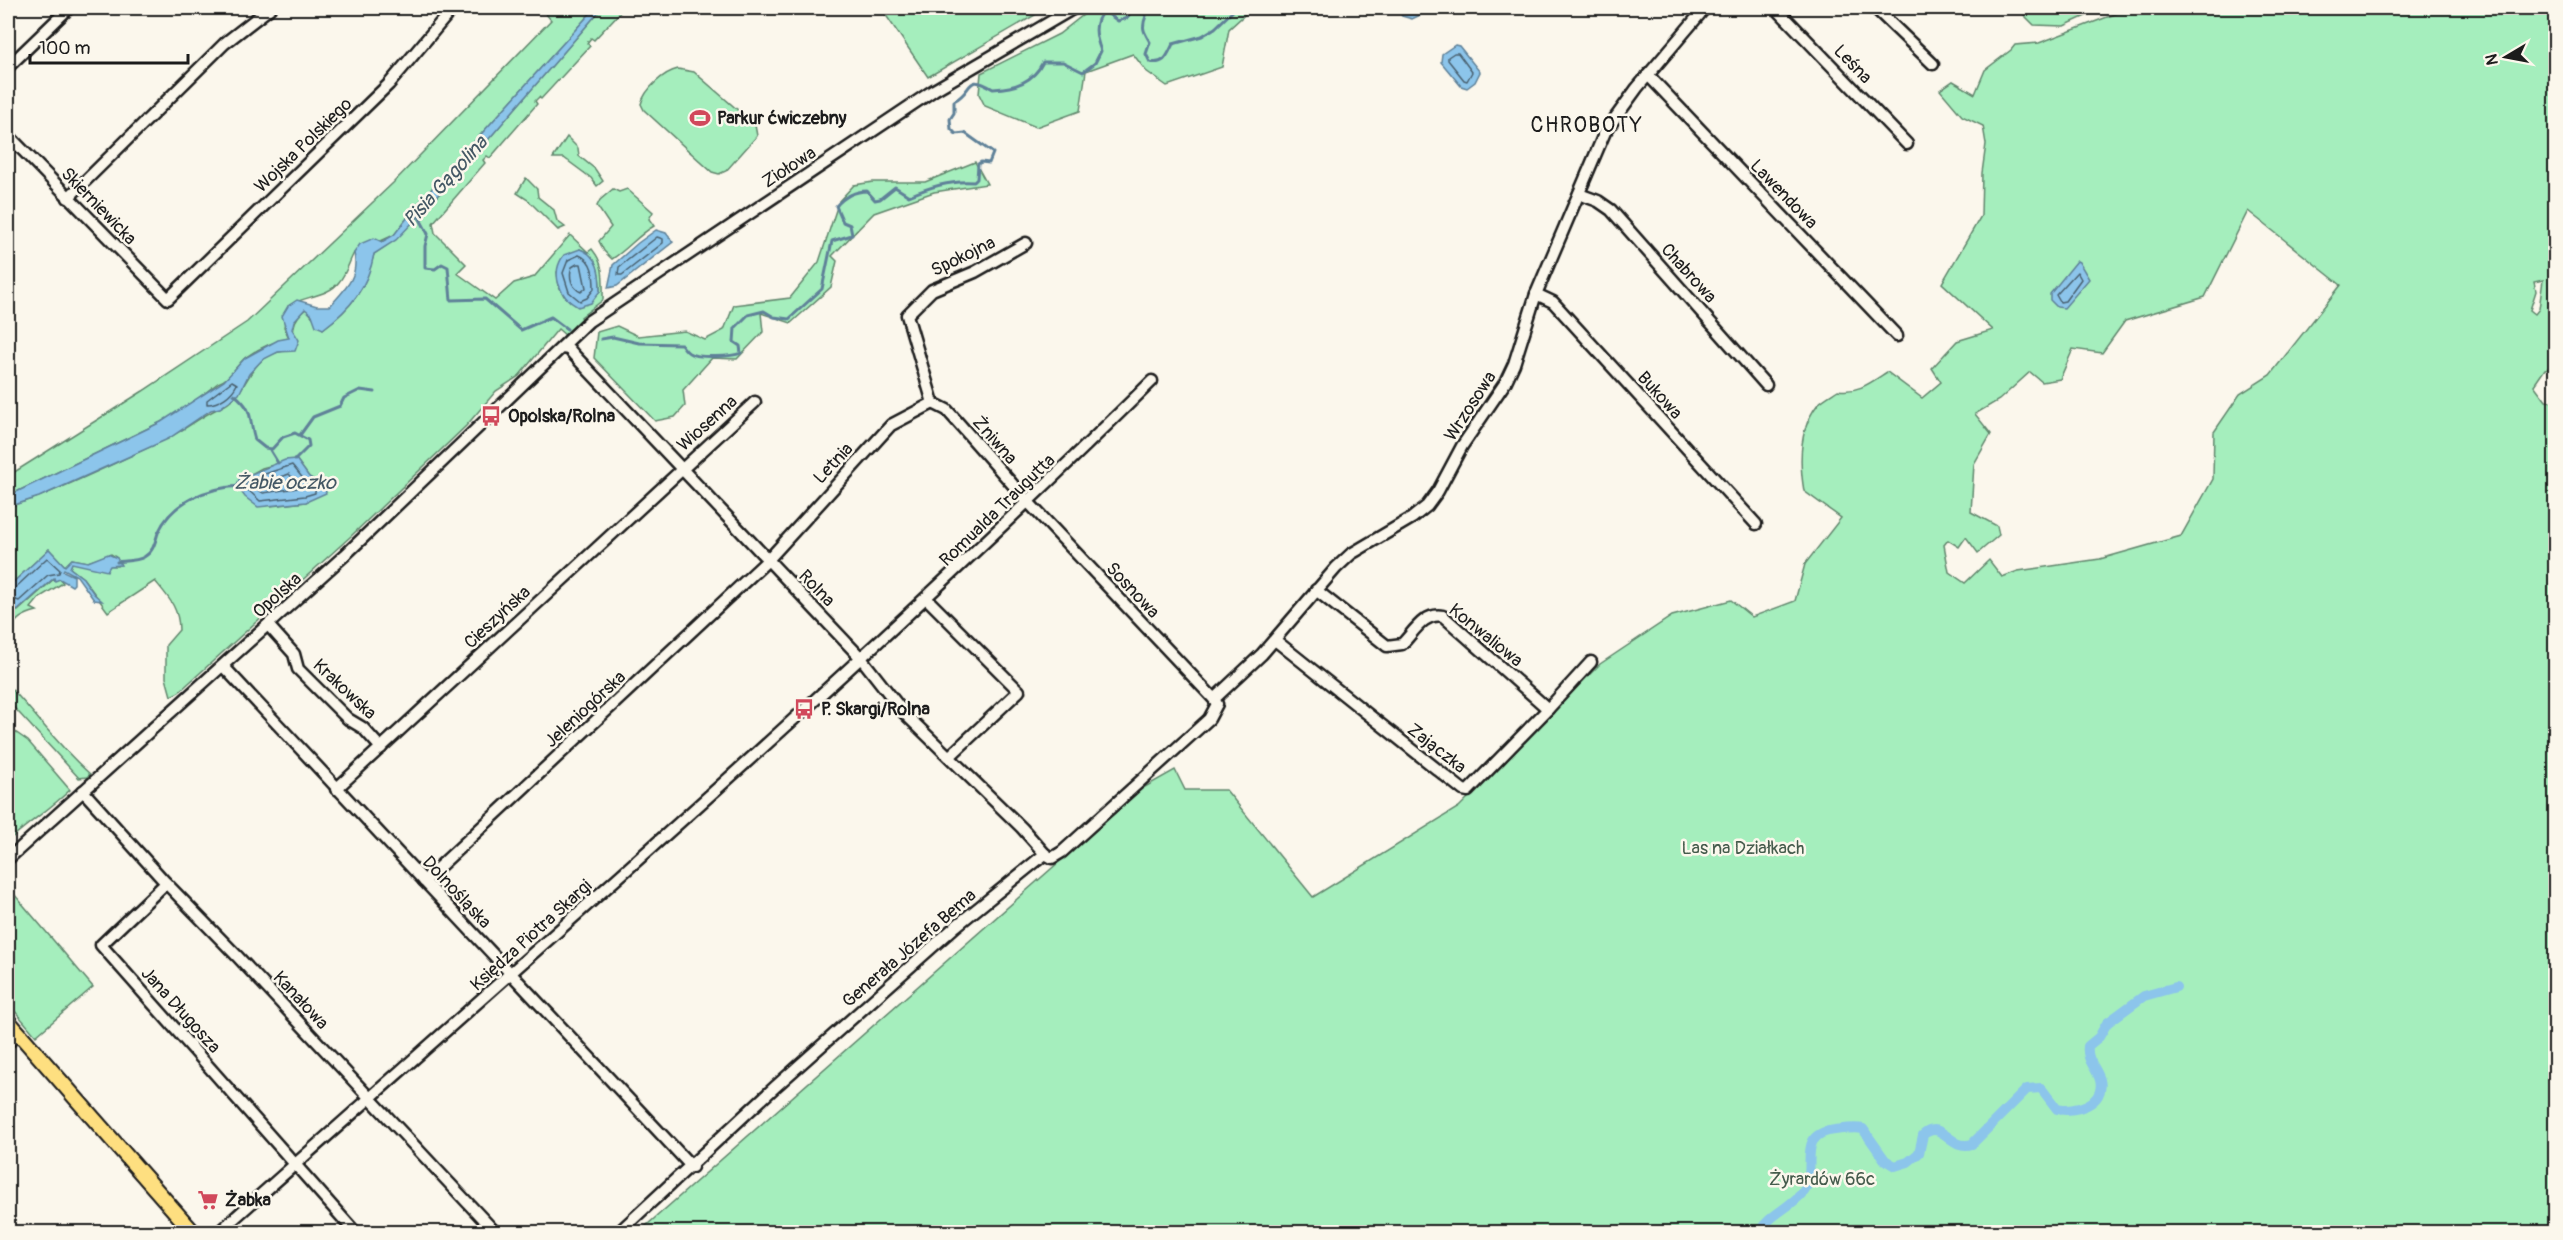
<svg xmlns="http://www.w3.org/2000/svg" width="2563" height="1240" viewBox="0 0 2563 1240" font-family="Pangolin,sans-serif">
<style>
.green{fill:#a5eebd;stroke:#60856c;stroke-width:1.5;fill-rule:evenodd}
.water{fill:#8cc5eb;stroke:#5f8198;stroke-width:1.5}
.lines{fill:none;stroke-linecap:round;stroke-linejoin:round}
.shore{stroke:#49606f;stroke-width:1.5}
.stream{stroke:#5f8198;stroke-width:3}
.canal{stroke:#8cc5eb;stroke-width:10}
.minor-casing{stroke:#1c1c1c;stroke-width:15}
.major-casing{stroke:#1c1c1c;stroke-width:18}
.minor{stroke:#fbf7ec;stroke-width:10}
.major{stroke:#fedf80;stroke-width:14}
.labels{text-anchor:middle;stroke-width:5;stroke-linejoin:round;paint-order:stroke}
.street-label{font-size:18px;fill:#1c1c1c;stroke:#fbf7ec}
.poi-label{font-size:18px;font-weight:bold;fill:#1c1c1c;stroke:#fbf7ec;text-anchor:start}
.park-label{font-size:18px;fill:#455b4c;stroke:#fbf7ec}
.water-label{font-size:20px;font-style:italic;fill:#435764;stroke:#fbf7ec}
.quarter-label{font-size:21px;letter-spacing:1.5px;fill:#1c1c1c;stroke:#fbf7ec}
</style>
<rect width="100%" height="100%" fill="#fbf7ec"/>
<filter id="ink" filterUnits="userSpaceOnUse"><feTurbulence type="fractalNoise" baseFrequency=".0167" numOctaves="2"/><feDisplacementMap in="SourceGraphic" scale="12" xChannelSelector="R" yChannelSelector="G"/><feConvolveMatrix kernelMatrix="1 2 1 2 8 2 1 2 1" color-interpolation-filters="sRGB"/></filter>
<g filter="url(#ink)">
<!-- green -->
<g class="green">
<path d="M541,8H595L418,204L394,235L354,253C349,262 346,274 339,282C328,297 303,296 288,306L284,327L289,338C275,341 258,349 246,357C236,365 231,379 218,383L183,410L161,422L8,496V476L143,391L247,322L393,183L551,20Z"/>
<path d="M602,8H624L594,40L591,38L587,43L590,46L541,99L539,97L535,101L537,104L490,158L487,156L483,160L485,163L433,223L435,233L466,264L457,273L495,300L514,283L534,277L570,235L588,252L592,249C605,264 603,281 603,300L581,317L583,320L565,335L558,329L519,376L496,391L466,426L350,537L179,692L171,696L166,678V645L179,630C179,608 169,598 155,581L108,612L83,578L70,568L72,563L117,566V558L111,554L88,562L72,559L65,566L49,549L8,587V507C17,503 28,501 38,497C79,481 120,461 160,442C181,433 199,417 219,408C255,393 242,351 295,350C293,333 290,321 306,309L323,329C353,307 365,289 374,254L386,246L418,217L487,141ZM580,249C598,256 600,274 600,291L564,296L559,286L557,272ZM296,459L309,477L326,488L306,502L271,506L246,477L262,468Z"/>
<path d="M881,8H1047L928,77Z"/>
<path d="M1092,8H1252L1229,29L1222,67L1167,86L1146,71L1133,54L1086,71L1080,111L1036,127L985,106L979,94L981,73L1059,34Z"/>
<path d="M2017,8H2103L2064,26L2034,25Z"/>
<path d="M2131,8H2555V367L2545,369L2534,385L2546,401L2556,402L2555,1232H639L1143,788L1175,770L1185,790H1226L1313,897L1459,807L1600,664L1672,616L1731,600L1752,617L1795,601L1805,564L1841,518L1804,491C1799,462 1799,428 1818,404C1823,399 1832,394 1838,390C1858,393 1870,383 1887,372L1922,398L1941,382L1932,368L1957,341L1993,330L1942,283L1981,216L1982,173L1986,144L1983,126L1962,116L1940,90L1953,81L1975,94L1985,70L2011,50L2015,45L2039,43ZM2248,211L2341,285L2270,375L2240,394L2214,432L2213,479L2181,536L2100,559L2018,571L2002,577L1989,560L1965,583L1949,572L1944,545L1948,540L1959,547L1966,537L1978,553L1999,535L1997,526L1971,512L1974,464L1991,434L1975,414L1999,400L2030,372L2042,382L2060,379L2073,349L2102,353L2125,321L2205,297ZM2543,280L2539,309L2535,314L2530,310L2536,291L2534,282Z"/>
<path d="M678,69L694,72L755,125L757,136L726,171L719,174L712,172L644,110L641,104C645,89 664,72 678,69Z"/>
<path d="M567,137L578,148L579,156L595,169L603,181L597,186L591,178L564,158H553Z"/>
<path d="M975,162L987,184L934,192L874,213L832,256L837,261L831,287L791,323L761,313L763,332L737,359L712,358L683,390L685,406L675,417L655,421L594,358L597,332L617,326L638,336L685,331L705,340L724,330L734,305L790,298L819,262L839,201L854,185L873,182H925Z"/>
<path d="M526,178L537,189L538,197L554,210L557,221L565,227L558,230L528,200L517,193Z"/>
<path d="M613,189L619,192L627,189L653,212L649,219L654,226C638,235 628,249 612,259L604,251L599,241L611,227L597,206L600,200Z"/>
<path d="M55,578L60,579L63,583L40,597L31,608L37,611C21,615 17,619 8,632V600L18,611Z"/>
<path d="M8,685C36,714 59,747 90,774L87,777L79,778L8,701Z"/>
<path d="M8,727L28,741L70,790C50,809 28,823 8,841Z"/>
<path d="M8,887L93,987L36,1036L8,1003Z"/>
</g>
<!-- water -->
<g class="water">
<path d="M595,8H602L487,141L418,217L396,240L374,254C368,287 350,309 323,329L316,326L312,315L305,309L294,321L292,329L299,340L295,351L278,352L262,360L249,374L239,394L220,408L211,410L168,439L39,497L8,507V496L161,422L224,381L245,358L278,340L289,338L282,316L288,306L297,300L317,306H330C346,288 359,277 354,253L360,244L374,238L382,242L394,235L418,204Z"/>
<path d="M1396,8H1435L1412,19L1402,16Z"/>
<path d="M1455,45L1459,46L1480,72L1475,82L1467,88L1461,86L1441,62L1442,54Z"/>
<path d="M656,230L666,233L673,242L617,286L608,288L613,265L638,243Z"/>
<path d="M580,249C599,256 600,274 600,291L591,303L578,307C559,297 550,273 564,255Z"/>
<path d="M2077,261L2079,262L2089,279L2064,308L2057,307L2050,300V294Z"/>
<path d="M296,459L309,477L326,488V493L306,502L258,507L245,497L237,486L239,479L285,460Z"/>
<path d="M49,549L65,566L72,559L88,562L108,554L117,558L121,565L110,566L107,571L72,563L70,568L83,578L94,594L102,601L94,600L77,576L64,569L63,571L74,576V584L72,586L60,579L55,581L54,578L17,611L8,600V587Z"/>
</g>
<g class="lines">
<!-- shore -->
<g class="shore">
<path d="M1454,53H1458L1472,72L1467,81L1464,80L1448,60V57Z"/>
<path d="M657,237L663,239V243L622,275H618L619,267Z"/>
<path d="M579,255C593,260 594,276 594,289L587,298L580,301L569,292L563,273L568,260Z"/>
<path d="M577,264H581L586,288L581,292C572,288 568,277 572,267Z"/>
<path d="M2077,272L2081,279L2065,301L2060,302L2056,295Z"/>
<path d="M232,381L237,384C232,395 219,404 207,404V400Z"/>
<path d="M292,465L305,481L315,488V493L305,496L260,501L245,487L246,483L265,474Z"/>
<path d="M289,474L298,484L297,488L263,493L257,489L258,486Z"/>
<path d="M8,590L14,589L47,558L60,570L59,573L48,575L19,601L8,597"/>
</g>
<!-- stream -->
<g class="stream">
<path d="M418,215L428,234L425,246V268L435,269L442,264L448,267L451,300L485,299L521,330L551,317L567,329"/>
<path d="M601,339L613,337L639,343L681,344C683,347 687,353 691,354C699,358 732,357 741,353L740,346L734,342L735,328L748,315L764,311L774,317L789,319L822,289L832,241L852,235L850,225L843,222L836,206C844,197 854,191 867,191L875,200L880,199L895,187L909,196C929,187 952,180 974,182L977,179L978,164L981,162L989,163L993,153L965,133L956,134L951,129L950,119L954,113V101C974,91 965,72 993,89C1015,88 1033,82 1043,62H1063L1083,72L1095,63L1101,51C1096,38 1092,22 1104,11L1118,21L1127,18L1131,12L1144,13L1146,16C1141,28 1144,32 1150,42L1146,54L1150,62C1165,65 1167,56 1173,44L1202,36L1215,28L1236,8"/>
<path d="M234,394C255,411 248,418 255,440L265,448L272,449L283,437L295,433L308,440L309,446L295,460"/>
<path d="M300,435L313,417L340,406L344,398L360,390L375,392"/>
<path d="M270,450L278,463"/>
<path d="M117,562C124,561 138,561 144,557C154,551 155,542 158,533C172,501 207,488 239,486"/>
</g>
<!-- canal -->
<path class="canal" d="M1759,1232C1770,1214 1790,1208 1803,1192C1820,1170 1793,1134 1835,1130C1844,1129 1854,1127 1863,1129L1885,1160L1895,1166L1908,1162L1919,1153L1923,1135C1943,1118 1949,1151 1972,1144L2027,1089L2041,1088L2057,1109C2074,1113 2106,1104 2100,1080C2096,1067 2086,1060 2088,1046L2099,1037L2107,1023L2144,996L2176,987"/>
<!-- minor casing -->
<g class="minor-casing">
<g id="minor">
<path d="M1776,8L1907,144"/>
<path d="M1875,8L1933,64"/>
<path d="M8,67L69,8"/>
<path d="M1648,75L1897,336"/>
<path d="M8,135L168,299L389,84L453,8"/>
<path d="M1579,194L1598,201L1611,210L1766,385"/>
<path d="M68,198L225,43L270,8"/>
<path d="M1536,294L1553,302L1756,524"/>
<path d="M562,348L569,349L574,355L861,658L904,713L1022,828L1045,854L1052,858L1062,852L1209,719L1217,704L1214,699L1029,503L947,410L933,403"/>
<path d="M933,403L907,315L932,290L975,272L1026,243"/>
<path d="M1316,590L1387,646L1402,644C1414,632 1424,612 1443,616L1548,709"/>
<path d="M927,599L1019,691L950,756"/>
<path d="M268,625L294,654L298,669L348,719L363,728L381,748"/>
<path d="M1275,640L1463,790L1468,791L1548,709L1591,662"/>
<path d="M223,666L692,1167"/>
<path d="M1214,699L1262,654L1336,568L1351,554L1412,518L1427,506L1438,491L1462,446L1505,383L1514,364L1536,294L1605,132L1637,88L1705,8"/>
<path d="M336,789L755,402"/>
<path d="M83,791L166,883L238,957L495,1232"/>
<path d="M8,859L345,555L589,321L934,90L1074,8"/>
<path d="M424,881L768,560L891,425L933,403"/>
<path d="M166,883L101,945L355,1232"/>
<path d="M8,1043L18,1033"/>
<path d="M219,1232C533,952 852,677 1152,381"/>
<path d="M619,1232L775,1087L956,926L1045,854"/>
</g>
</g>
<!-- major casing -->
<g class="major-casing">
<path id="major" d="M8,1021L193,1232"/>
</g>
<!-- minor -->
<use href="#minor" class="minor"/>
<!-- major -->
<use href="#major" class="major"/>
</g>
</g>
<!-- icons -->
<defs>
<g id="stadium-bare" transform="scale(1.62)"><path d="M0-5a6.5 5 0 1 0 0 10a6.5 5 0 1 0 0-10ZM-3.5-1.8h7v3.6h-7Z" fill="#d1495b" stroke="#fbf7ec" stroke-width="2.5" paint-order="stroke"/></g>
<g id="bus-bare" transform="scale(1.62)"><path d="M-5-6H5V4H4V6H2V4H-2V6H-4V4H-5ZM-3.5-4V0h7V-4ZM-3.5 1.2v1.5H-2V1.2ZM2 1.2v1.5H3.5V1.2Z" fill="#d1495b" stroke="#fbf7ec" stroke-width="2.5" paint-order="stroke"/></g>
<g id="supermarket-bare" transform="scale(1.62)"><path d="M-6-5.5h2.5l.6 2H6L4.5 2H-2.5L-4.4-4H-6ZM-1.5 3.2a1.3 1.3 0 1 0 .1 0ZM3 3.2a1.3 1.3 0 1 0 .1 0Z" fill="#d1495b" stroke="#fbf7ec" stroke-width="2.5" paint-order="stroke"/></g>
</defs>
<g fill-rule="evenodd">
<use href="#stadium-bare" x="700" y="118"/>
<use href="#bus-bare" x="491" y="416"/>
<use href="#bus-bare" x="804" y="709"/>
<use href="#supermarket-bare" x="208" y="1200"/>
</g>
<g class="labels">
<!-- street labels -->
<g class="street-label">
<text transform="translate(1853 64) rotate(46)" y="6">Leśna</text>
<text transform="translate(303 145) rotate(-44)" y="6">Wojska Polskiego</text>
<text transform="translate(789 167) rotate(-33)" y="6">Ziołowa</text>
<text transform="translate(1784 194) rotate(46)" y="6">Lawendowa</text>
<text transform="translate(99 206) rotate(46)" y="6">Skierniewicka</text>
<text transform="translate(963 256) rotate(-26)" y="6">Spokojna</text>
<text transform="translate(1689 273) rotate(48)" y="6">Chabrowa</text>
<text transform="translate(1660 395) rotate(48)" y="6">Bukowa</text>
<text transform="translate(1470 406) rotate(-57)" y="6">Wrzosowa</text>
<text transform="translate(707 423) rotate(-42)" y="6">Wiosenna</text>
<text transform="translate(995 440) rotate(49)" y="6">Żniwna</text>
<text transform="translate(833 463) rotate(-47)" y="6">Letnia</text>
<text transform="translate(997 510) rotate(-44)" y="6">Romualda Traugutta</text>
<text transform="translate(817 588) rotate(46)" y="6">Rolna</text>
<text transform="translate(1133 590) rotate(47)" y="6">Sosnowa</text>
<text transform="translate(277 595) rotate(-42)" y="6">Opolska</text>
<text transform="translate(497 617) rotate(-43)" y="6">Cieszyńska</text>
<text transform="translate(1486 635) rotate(39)" y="6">Konwaliowa</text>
<text transform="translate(345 689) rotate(43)" y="6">Krakowska</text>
<text transform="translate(585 709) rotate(-43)" y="6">Jeleniogórska</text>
<text transform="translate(1437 748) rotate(38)" y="6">Zajączka</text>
<text transform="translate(457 892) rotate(47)" y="6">Dolnośląska</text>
<text transform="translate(531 935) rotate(-42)" y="6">Księdza Piotra Skargi</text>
<text transform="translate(909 948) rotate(-41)" y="6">Generała Józefa Bema</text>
<text transform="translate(301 1000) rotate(47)" y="6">Kanałowa</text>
<text transform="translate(181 1010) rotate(48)" y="6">Jana Długosza</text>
</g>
<!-- poi labels -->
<g class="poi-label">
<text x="717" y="124">Parkur ćwiczebny</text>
<text x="508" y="422">Opolska/Rolna</text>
<text x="821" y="715">P. Skargi/Rolna</text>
<text x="225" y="1206">Żabka</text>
</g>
<!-- park labels -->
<g class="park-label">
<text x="1743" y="854">Las na Działkach</text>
<text x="1822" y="1185">Żyrardów 66c</text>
</g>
<!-- water labels -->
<g class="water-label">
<text transform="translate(445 181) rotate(-48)" y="7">Pisia Gągolina</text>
<text x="285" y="489">Żabie oczko</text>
</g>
<!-- quarter labels -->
<g class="quarter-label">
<text x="1587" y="132">CHROBOTY</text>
</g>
</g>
<!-- margin -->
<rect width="2563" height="1240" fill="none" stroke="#fbf7ec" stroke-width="30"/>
<rect x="15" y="15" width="2533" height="1210" fill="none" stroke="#1c1c1c" stroke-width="2" filter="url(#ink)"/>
<!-- north arrow -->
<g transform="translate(2506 57) rotate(260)" stroke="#fbf7ec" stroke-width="4.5" paint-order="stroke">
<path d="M0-4.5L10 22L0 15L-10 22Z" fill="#1c1c1c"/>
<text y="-9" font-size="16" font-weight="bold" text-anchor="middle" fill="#1c1c1c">N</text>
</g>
<!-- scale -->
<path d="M30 54v9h158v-9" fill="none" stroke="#1c1c1c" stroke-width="3"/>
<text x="39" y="54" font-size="18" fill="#1c1c1c" stroke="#fbf7ec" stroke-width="4.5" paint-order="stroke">100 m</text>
</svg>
